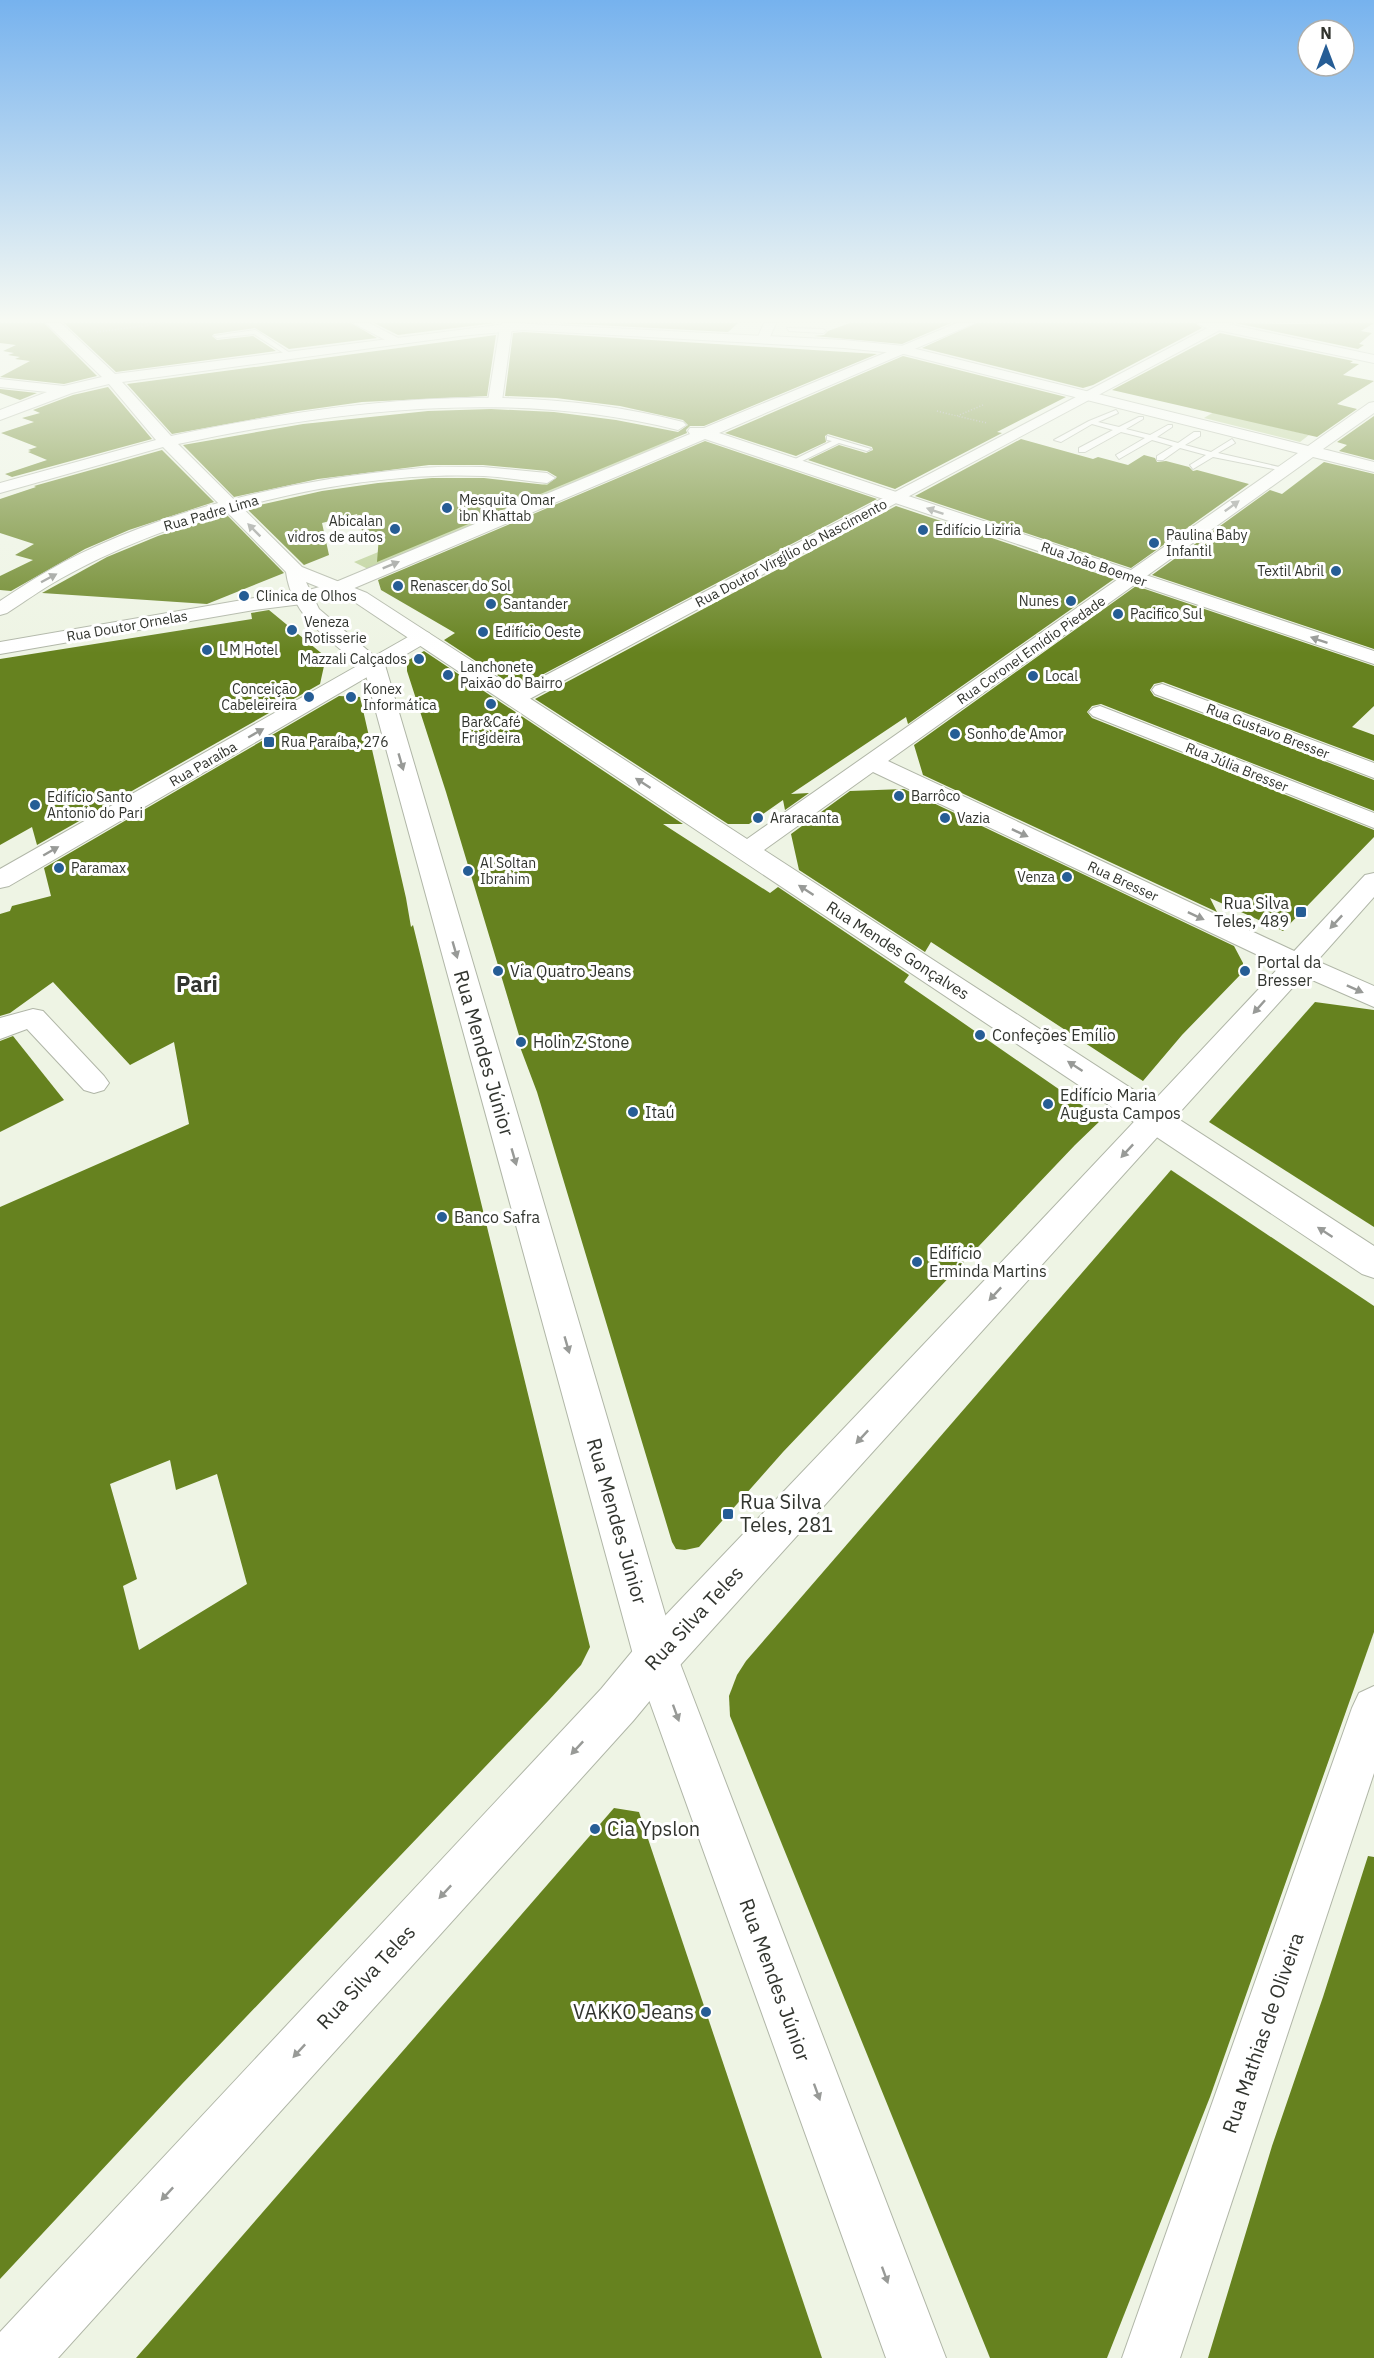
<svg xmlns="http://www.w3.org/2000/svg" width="1374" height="2358" viewBox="0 0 1374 2358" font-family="'IBM Plex Sans',sans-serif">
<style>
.green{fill:#bacf94}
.building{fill:#66821f;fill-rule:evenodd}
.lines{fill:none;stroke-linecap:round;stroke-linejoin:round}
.service-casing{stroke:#b0b6a7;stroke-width:2}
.minor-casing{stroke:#b0b6a7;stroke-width:2}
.tertiary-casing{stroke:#b0b6a7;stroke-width:2}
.secondary-casing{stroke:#b0b6a7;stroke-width:2}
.path{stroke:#8e9287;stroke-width:1.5;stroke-dasharray:1 2;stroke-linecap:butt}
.service{fill:#fff;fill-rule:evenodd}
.minor{fill:#fff;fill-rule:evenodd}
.tertiary{fill:#fff;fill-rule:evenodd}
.secondary{fill:#fff;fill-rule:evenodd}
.oneway{fill:#989a97}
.poi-dot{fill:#265d95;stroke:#fff;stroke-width:2}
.labels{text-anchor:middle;stroke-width:6;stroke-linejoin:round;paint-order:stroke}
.far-poi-label{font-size:14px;fill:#32352f;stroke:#fff;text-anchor:start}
.far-street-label{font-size:14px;fill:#32352f;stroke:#fff}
.poi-label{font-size:16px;fill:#32352f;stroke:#fff;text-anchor:start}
.street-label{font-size:16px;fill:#32352f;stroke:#fff}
.near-street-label{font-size:20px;fill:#32352f;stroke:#fff}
.near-poi-label{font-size:20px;fill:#32352f;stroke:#fff;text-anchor:start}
.district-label{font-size:22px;font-weight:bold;fill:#32352f;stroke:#fff}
</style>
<rect width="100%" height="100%" fill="#eef4e4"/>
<!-- green -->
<g class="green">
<path d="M1214,412L1309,435L1300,442L1204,418Z"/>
<path d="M664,435L678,440L368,569L354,562Z"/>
</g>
<!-- building -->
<g class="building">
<path d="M0,323H44L97,376L64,384L0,377L30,361L15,359L20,357L8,355L14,353L3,351L16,345L0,343Z"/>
<path d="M64,323H351L377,338L289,349L255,328L214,334L212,336L217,340L253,336L276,351L116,372Z"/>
<path d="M374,323H495L398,335Z"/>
<path d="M558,323H738L728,332Z"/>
<path d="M850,323H951L902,344L814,336L824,335L828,331Z"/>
<path d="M977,323H1195L1202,328L1093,385L1083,388L922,348Z"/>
<path d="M1235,323L1290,324L1374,323L1361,331L1372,333L1359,344L1364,345L1358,349Z"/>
<path d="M523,332L877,354L704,426H690L686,430L687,433L377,562L379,536L365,541L357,514L322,523L329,555L304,565L246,508L322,491L378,483L432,478H484L547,485L557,477L547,471L483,465H429L318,479L234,497L183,445L303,424L428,411L491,409L554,412L616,420L678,432L688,425L683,420L620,406L556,398L505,396L513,333Z"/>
<path d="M1220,333L1353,361L1350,363L1359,364L1343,375L1374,381L1337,404L1357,409L1317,437L1112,390Z"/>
<path d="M496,335L487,396L362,402L298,411L172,434L127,384Z"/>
<path d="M903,356L1066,397L997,432L1002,433L895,489L808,460L839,445L866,453L873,450L872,447L828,434L825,436L826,442L796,456L725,433Z"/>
<path d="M108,387L152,439L12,477L5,474L47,460L28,452L31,451L28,450L37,447L1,433L34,422L22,418L40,413L33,410L73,395Z"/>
<path d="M0,389L37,393L20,400L0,393Z"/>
<path d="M1374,416V460L1339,451L1347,445L1337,442Z"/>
<path d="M1021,439L1093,459L1098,457L1128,465L1144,455L1155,458L1157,462L1166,461L1189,467L1193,471L1197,470L1249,484L1131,568L915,496Z"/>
<path d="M705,441L877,499L517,688L444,640L455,633L381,590L378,580Z"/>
<path d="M162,450L214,502L129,530L85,549L11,591L0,590V576L33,560L15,555L34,544L0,533V499L36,487L34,486Z"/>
<path d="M1324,462L1374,474V649L1152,575L1270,490L1282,494Z"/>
<path d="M896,506L1114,579L908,724L906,717L791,794L809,793L785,810L783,800L749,824H728L535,699Z"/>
<path d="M226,514L284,573L207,604L42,593L107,557L158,536Z"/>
<path d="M1136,586L1374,666V706L1352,727L1374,735V761L1163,682L1154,684L1150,690L1154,696L1374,780V811L1101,704L1092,706L1087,712L1092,718L1374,830V837L1283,931L1210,898L1217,912L923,775L914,745Z"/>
<path d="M269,610L326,657L320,684L37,845L32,827L0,845V659L252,619L251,613Z"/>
<path d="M424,651L683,824H663L770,893L778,887L909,975L904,982L1102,1119L1075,1145L783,1452L699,1547L685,1550L676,1549L672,1542L537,1092L520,1047L521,1042L446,792L407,671V661Z"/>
<path d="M339,696L360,697L406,898L411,927L413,925L590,1647L581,1665L549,1700L182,2084L0,2279V1207L189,1124L174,1042L130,1065L53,982L10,1013L0,1016V914L10,911L12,906L51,896L44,868ZM170,1460L176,1490L217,1474L247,1584L139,1650L123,1586L137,1579L110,1484Z"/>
<path d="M904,789L1234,946L1243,963V972L1182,1035L1143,1081L931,942L925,952L799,870L791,834L850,791Z"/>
<path d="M1315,1002L1374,1010V1227L1209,1122Z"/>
<path d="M13,1036L64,1100L0,1132V1041Z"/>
<path d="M1171,1170L1374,1306V1632L1210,2097L1107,2358H990L730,1716L729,1696L737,1675L746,1661Z"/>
<path d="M614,1808L639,1812L822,2358H136Z"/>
<path d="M1368,1856L1374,1857V2358H1208L1272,2146L1323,1997Z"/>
</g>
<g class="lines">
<!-- service casing -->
<g class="service-casing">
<g id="service">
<path d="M787,328L823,329L826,331L823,333L789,331Z"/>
<path d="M255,330L257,331L293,355L288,356L254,334L217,338L214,336Z"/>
<path d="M1116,410L1118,413L1098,422L1119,427L1139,417H1143V419L1126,429L1150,435L1168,425H1172V427L1157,437L1178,443L1194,432H1200V436L1185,445L1211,452L1232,439L1235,443L1218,453L1288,469L1284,471L1213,457L1193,469L1190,465L1206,455L1180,448L1163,460H1157V456L1173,446L1152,440L1119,459L1116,455L1145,438L1121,432L1085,452H1079V448L1113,430L1092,424L1061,442L1054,440L1089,421Z"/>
<path d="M827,436L871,449L867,451L839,443L794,465L787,463L832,441L827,440Z"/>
</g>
</g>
<!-- minor casing -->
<g class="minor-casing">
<g id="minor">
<path d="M353,323H369L404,341L403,344H393Z"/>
<path d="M503,323H515L512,327L502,401L495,405L488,401L500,327Z"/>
<path d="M764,323H776L769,339L763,343L757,339Z"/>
<path d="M1217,323H1233L522,703L515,705L508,703L505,699L508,695Z"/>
<path d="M483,467L547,473L555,478L547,483C526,481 505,477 484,476C350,470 177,513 60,579C42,589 24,602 7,613L0,615V601C15,591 30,581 46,572C149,512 293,479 411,469C435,466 459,467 483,467Z"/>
<path d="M1162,684L1374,763V778L1155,694L1152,690L1155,686Z"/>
<path d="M1100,706L1374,813V828L1093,716L1089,712L1093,708Z"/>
<path d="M33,1009L43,1011L104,1076L109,1083L104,1090L94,1093L84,1090L27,1029L0,1039V1018Z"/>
<path d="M1374,1686V1773L1180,2358H1122L1352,1708L1359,1693Z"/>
</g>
</g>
<!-- tertiary casing -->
<g class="tertiary-casing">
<g id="tertiary">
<path d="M46,323H61L115,374L513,323L844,340L904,346L1308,446L1369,403L1374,402V413L1323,449L1374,462V472L1313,457L888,761L1307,957L1311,963L1307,969L1297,972L1287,969L873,772L764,850L1374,1246V1278L1362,1274L353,601L306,582L319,609L385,665L678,1658L946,2358H886L634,1658L364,668C331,641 292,618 286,572L163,447L0,493V483L156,440L109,384L72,393L0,420V410L47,392L0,387V379L64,386L102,377ZM523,330L844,348L904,354L1298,453L747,839L367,593L302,567L178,444C342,409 514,389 678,430L686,425L683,422C515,378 338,401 171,436L122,382L460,336Z"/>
<path d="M1197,323H1223L1374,355V363L1204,327Z"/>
</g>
</g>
<!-- secondary casing -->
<g class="secondary-casing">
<g id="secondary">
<path d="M957,323H975L719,433L1374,651V664L705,439L345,592L302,604L254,610L0,654V642L254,598L301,592L331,584L690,434L688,431L690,428H704Z"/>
<path d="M422,631L429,633L432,637L429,641L9,886L0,888V869L415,633Z"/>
<path d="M1374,873V897L1317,961L1374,986V1007L1303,976L672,1674L633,1721L58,2358H0V2332L601,1689L640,1642C883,1388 1126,1132 1365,875Z"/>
</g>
</g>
<!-- path -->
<g class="path">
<path d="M97,332L165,323"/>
<path d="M983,405L957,416L987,423"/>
<path d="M937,411L957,416"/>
</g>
<!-- service -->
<use href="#service" class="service"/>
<!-- minor -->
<use href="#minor" class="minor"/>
<!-- tertiary -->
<use href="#tertiary" class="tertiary"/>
<!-- secondary -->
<use href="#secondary" class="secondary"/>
</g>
<!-- one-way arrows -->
<defs><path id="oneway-solid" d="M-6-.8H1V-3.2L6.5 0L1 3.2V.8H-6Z" transform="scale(1.5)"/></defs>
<g class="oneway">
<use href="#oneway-solid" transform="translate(1232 506) rotate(-36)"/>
<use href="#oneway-solid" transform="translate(935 511) rotate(-161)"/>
<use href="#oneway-solid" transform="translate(254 530) rotate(-135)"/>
<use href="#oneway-solid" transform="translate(391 565) rotate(-22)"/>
<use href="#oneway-solid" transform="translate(49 578) rotate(-28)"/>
<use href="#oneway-solid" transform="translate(1319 640) rotate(-161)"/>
<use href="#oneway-solid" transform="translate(256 733) rotate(-30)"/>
<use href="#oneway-solid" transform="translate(401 762) rotate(74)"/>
<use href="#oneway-solid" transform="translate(643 783) rotate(-147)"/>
<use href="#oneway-solid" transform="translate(1020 833) rotate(25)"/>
<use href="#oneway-solid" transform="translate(51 851) rotate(-30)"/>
<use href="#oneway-solid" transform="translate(806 890) rotate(-147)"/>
<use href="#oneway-solid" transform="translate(1196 916) rotate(25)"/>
<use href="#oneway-solid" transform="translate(1336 922) rotate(133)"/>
<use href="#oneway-solid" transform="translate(455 950) rotate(74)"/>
<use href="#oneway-solid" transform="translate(1355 989) rotate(24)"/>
<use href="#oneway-solid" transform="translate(1259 1007) rotate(132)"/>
<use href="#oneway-solid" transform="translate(1075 1066) rotate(-147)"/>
<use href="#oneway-solid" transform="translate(1127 1151) rotate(133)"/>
<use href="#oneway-solid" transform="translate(514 1157) rotate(74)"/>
<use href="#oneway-solid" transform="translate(1325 1232) rotate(-147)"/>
<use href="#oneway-solid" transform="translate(995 1294) rotate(133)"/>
<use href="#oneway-solid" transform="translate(567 1345) rotate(74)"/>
<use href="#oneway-solid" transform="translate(862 1437) rotate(133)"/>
<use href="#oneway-solid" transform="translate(676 1713) rotate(70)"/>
<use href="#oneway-solid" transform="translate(577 1748) rotate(133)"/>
<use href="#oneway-solid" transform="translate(445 1892) rotate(133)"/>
<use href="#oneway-solid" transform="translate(299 2051) rotate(133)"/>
<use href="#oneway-solid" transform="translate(817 2092) rotate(70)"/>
<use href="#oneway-solid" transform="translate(167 2194) rotate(133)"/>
<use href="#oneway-solid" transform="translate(885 2275) rotate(70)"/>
</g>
<!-- sky -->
<linearGradient id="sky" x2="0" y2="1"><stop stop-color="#76b2ee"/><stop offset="0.49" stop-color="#f7faf3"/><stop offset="1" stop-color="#f7faf3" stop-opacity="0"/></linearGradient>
<rect width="1374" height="653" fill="url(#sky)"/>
<!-- markers -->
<g class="poi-dot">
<circle cx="447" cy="508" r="6"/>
<circle cx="395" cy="529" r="6"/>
<circle cx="923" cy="530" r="6"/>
<circle cx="1154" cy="543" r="6"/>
<circle cx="1336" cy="571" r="6"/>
<circle cx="398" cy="586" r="6"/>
<circle cx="244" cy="596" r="6"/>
<circle cx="1071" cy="601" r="6"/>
<circle cx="491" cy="604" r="6"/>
<circle cx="1118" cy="614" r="6"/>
<circle cx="292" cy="630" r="6"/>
<circle cx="483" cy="632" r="6"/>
<circle cx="207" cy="650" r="6"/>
<circle cx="419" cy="659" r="6"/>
<circle cx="448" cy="675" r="6"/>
<circle cx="1033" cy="676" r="6"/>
<circle cx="309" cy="697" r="6"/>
<circle cx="351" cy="697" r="6"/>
<circle cx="491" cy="704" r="6"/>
<circle cx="955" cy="734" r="6"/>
<rect x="263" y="736" width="12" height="12" rx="3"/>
<circle cx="899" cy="796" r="6"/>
<circle cx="35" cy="805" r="6"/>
<circle cx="758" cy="818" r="6"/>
<circle cx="945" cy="818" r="6"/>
<circle cx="59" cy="868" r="6"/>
<circle cx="468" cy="871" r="6"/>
<circle cx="1067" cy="877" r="6"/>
<rect x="1295" y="906" width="12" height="12" rx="3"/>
<circle cx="498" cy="971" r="6"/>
<circle cx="1245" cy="971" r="6"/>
<circle cx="980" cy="1035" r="6"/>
<circle cx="521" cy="1042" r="6"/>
<circle cx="1048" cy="1104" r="6"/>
<circle cx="633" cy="1112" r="6"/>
<circle cx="442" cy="1217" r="6"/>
<circle cx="917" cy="1262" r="6"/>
<rect x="722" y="1508" width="12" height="12" rx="3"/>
<circle cx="595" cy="1829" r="6"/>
<circle cx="706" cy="2012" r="6"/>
</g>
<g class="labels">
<!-- far-poi labels -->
<g class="far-poi-label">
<text x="459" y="505">Mesquita Omar<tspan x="459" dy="16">ibn Khattab</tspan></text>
<text x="383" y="526" text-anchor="end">Abicalan<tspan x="383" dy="16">vidros de autos</tspan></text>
<text x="935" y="535">Edifício Liziria</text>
<text x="1166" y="540">Paulina Baby<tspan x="1166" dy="16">Infantil</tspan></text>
<text x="1324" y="576" text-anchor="end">Textil Abril</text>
<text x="410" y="591">Renascer do Sol</text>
<text x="256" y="601">Clinica de Olhos</text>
<text x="1059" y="606" text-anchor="end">Nunes</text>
<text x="503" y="609">Santander</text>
<text x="1130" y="619">Pacifico Sul</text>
<text x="304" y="627">Veneza<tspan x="304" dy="16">Rotisserie</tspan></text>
<text x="495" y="637">Edifício Oeste</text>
<text x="219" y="655">L M Hotel</text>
<text x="407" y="664" text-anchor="end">Mazzali Calçados</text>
<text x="460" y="672">Lanchonete<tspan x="460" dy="16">Paixão do Bairro</tspan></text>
<text x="1045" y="681">Local</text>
<text x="297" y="694" text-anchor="end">Conceição<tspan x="297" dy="16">Cabeleireira</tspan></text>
<text x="363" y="694">Konex<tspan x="363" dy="16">Informática</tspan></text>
<text x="491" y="727" text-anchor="middle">Bar&amp;Café<tspan x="491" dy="16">Frigideira</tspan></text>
<text x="967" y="739">Sonho de Amor</text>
<text x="281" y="747">Rua Paraíba, 276</text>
<text x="911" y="801">Barrôco</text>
<text x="47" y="802">Edifício Santo<tspan x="47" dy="16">Antonio do Pari</tspan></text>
<text x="770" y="823">Araracanta</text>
<text x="957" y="823">Vazia</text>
<text x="480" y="868">Al Soltan<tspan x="480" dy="16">Ibrahim</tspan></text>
<text x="71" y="873">Paramax</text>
<text x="1055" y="882" text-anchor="end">Venza</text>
</g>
<!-- far-street labels -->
<g class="far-street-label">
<text transform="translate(211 513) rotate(-16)" y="5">Rua Padre Lima</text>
<text transform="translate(791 553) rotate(-28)" y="5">Rua Doutor Virgílio do Nascimento</text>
<text transform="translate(1094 564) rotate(19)" y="5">Rua João Boemer</text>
<text transform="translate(127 626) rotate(-10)" y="5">Rua Doutor Ornelas</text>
<text transform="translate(1031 650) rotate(-35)" y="5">Rua Coronel Emídio Piedade</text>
<text transform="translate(1268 731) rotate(21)" y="5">Rua Gustavo Bresser</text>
<text transform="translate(203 764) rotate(-30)" y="5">Rua Paraíba</text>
<text transform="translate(1237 767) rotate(22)" y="5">Rua Júlia Bresser</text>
<text transform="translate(1123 881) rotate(25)" y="5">Rua Bresser</text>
</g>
<!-- poi labels -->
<g class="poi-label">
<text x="1289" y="909" text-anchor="end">Rua Silva<tspan x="1289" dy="18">Teles, 489</tspan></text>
<text x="1257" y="968">Portal da<tspan x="1257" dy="18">Bresser</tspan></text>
<text x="510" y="977">Via Quatro Jeans</text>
<text x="992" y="1041">Confeções Emílio</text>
<text x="533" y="1048">Holin Z Stone</text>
<text x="1060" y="1101">Edifício Maria<tspan x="1060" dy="18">Augusta Campos</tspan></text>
<text x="645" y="1118">Itaú</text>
<text x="454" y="1223">Banco Safra</text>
<text x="929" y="1259">Edifício<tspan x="929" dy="18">Erminda Martins</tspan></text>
</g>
<!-- street labels -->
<g class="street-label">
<text transform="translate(898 950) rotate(33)" y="6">Rua Mendes Gonçalves</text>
</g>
<!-- near-street labels -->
<g class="near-street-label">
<text transform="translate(484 1053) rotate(74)" y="7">Rua Mendes Júnior</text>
<text transform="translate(617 1521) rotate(74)" y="7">Rua Mendes Júnior</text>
<text transform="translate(694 1618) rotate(-47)" y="7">Rua Silva Teles</text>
<text transform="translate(366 1977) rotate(-47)" y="7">Rua Silva Teles</text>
<text transform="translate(775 1980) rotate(70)" y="7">Rua Mendes Júnior</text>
<text transform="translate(1263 2033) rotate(-71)" y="7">Rua Mathias de Oliveira</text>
</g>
<!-- near-poi labels -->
<g class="near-poi-label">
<text x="740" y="1509">Rua Silva<tspan x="740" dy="23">Teles, 281</tspan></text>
<text x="607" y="1836">Cia Ypslon</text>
<text x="694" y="2019" text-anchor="end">VAKKO Jeans</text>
</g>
<!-- district labels -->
<g class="district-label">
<text x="197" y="992">Pari</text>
</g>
</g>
<!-- north arrow -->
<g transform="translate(1326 48)"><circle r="28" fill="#ffffff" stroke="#adaeac" stroke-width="1.5"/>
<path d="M0-4.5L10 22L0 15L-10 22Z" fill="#265d95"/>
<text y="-9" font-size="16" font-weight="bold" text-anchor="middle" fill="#32352f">N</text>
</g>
</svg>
